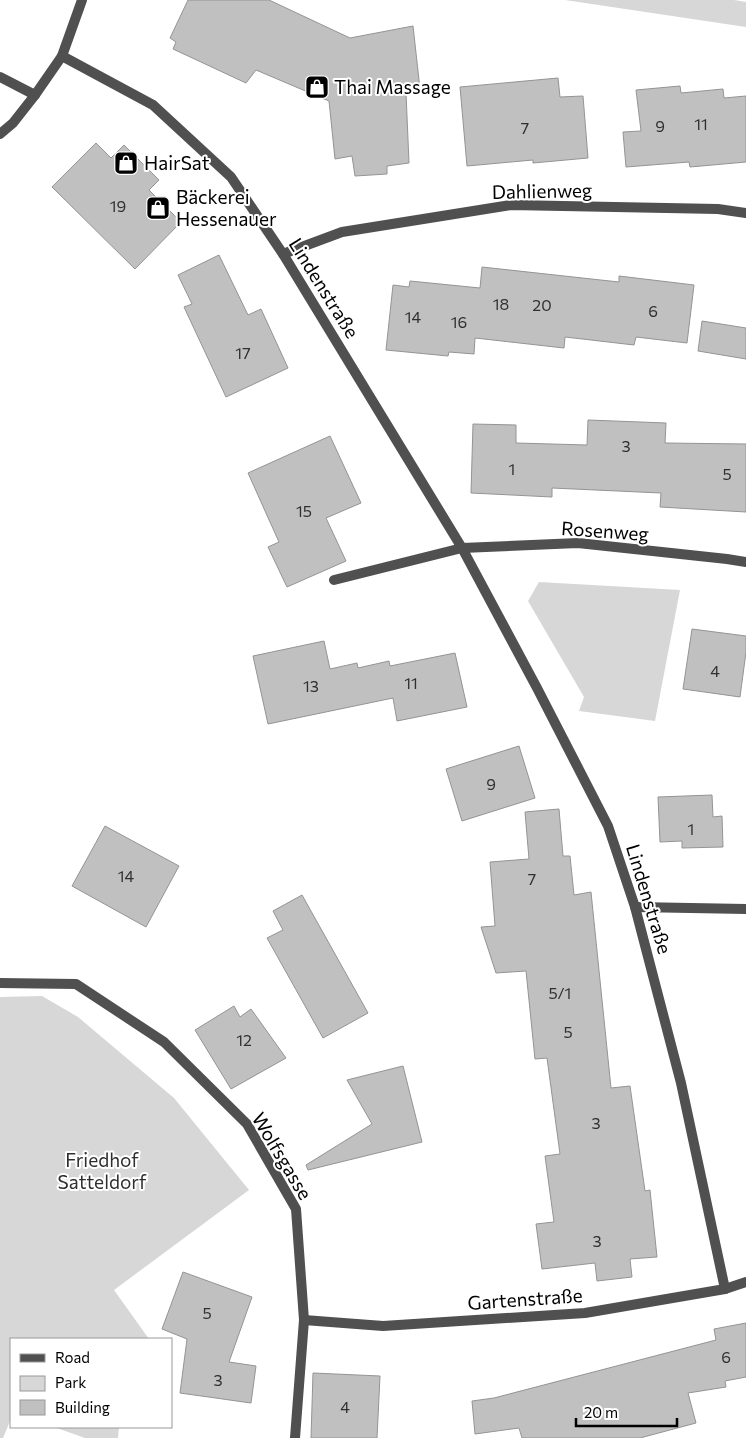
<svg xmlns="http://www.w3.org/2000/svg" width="746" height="1438" viewBox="0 0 746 1438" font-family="Commissioner,sans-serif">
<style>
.green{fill:#d7d7d7}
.building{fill:#c0c0c0;stroke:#949494}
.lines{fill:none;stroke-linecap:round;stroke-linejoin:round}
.street{stroke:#505050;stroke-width:10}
.labels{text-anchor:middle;stroke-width:4;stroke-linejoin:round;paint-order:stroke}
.number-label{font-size:16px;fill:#303030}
.poi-label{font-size:19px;fill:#000;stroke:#fff;text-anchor:start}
.street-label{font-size:19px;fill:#000;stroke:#fff}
.park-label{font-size:19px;fill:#2e2e2e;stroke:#fff}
</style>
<rect width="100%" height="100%" fill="#fff"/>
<!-- green -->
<g class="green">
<path d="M565,0H734L746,2V27Z"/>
<path d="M539,582L680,590L655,721L579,711L584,697L528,601Z"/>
<path d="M42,996L78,1017L174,1098L249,1190L114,1290L149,1339H11V1421H10L3,1438H0V997Z"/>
<path d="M54,1427H119L118,1438H85Z"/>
</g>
<!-- building -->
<g class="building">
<path d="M188,0H269L350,38L413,26L420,89L406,93L409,163L387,166V174L355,176L352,156L335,159L329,101L256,70L246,83L173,49L176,42L170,38Z"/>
<path d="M558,78L560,97L583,96L588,158L533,163V160L467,166L460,87Z"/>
<path d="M680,86L681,93L723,89L724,98L746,96V162L690,167L689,162L626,167L623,132L641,131L636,90Z"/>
<path d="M96,143L111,158L124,145L159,180L149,190L181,222L135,269L52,187Z"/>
<path d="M219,255L248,315L261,309L288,368L226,397L184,307L192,304L178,275Z"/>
<path d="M482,267L619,282V276L694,285L687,343L636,337L634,345L565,337L564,348L475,338L474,354L449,352L448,356L386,350L393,285L409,287L410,281L480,288Z"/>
<path d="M702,321L746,328V359L698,351Z"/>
<path d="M588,420L666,423L665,443L746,444V512L660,507L661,493L552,488V497L471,493L473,424L516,425V443L587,445Z"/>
<path d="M330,436L361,503L326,518L346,561L287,587L268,547L279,542L248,473Z"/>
<path d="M692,629L746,636V652L740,697L683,689Z"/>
<path d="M324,641L330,669L357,663L358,668L389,661L390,666L455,653L467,707L397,721L393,698L268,724L253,656Z"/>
<path d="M519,746L535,798L462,821L446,769Z"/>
<path d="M712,795L713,817L722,816L723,847L682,848V841L660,842L658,797Z"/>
<path d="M559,809L563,856H570L574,895L591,892L611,1088L630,1086L645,1191L650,1190L657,1257L630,1259L632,1277L597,1281L595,1263L542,1269L536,1224L554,1222L545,1156L560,1154L547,1058L535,1059L526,971L496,973L481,927L495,926L490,862L529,859L525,812Z"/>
<path d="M105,826L179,866L146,927L72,886Z"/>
<path d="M302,895L368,1013L323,1038L267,938L283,930L273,911Z"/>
<path d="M234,1006L240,1017L251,1009L286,1058L231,1089L195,1030Z"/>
<path d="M403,1066L422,1142L308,1170L306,1165L372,1124L347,1080Z"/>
<path d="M183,1272L252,1297L229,1362L256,1366L251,1403L180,1393L187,1339L162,1329Z"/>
<path d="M746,1323V1377L725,1381L726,1387L688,1393L696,1423L640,1438H522L519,1428L475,1434L472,1401L494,1398L716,1340L714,1329Z"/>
<path d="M313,1373L380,1376L377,1438H311Z"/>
</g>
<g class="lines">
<!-- street -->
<g class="street">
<path d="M62,56L153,105L231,177L283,254L462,548L537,688L608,826L635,907L681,1083L725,1289"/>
<path d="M0,77L35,95"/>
<path d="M0,134L13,123L35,95L62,56L82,0"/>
<path d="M283,254L342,232L511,205L718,209L746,213"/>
<path d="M334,580L462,548L578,543L727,559L746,562"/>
<path d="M635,907L746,909"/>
<path d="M0,983L76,984L164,1042L247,1124L296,1209L304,1320L295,1438"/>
<path d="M304,1320L383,1326L585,1313L725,1289L746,1282"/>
</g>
</g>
<!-- icons -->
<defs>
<g id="shop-square" transform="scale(1.25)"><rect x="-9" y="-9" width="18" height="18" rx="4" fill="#000" stroke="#fff"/><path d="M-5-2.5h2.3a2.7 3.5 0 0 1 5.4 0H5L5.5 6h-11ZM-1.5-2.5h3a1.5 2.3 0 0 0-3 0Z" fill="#fff"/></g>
</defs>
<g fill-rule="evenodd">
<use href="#shop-square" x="317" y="87"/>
<use href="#shop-square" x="126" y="163"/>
<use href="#shop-square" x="158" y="208"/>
</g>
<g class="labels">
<!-- number labels -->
<g class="number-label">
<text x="701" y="130">11</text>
<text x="660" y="132">9</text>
<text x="525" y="134">7</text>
<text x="118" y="212">19</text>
<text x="501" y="310">18</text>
<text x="542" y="311">20</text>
<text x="653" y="317">6</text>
<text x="413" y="323">14</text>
<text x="459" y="328">16</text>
<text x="243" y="359">17</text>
<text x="626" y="452">3</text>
<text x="512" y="475">1</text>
<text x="727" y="480">5</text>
<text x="304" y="517">15</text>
<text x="715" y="677">4</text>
<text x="411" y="689">11</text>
<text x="311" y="692">13</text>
<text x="491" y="790">9</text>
<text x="691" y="835">1</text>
<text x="126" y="882">14</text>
<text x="532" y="885">7</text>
<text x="560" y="999">5/1</text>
<text x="568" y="1038">5</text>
<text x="244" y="1046">12</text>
<text x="596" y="1129">3</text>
<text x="597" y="1247">3</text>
<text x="207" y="1319">5</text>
<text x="726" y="1363">6</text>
<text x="218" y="1386">3</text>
<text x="345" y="1413">4</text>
</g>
<!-- poi labels -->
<g class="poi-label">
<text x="334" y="94">Thai Massage</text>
<text x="144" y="170">HairSat</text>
<text x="176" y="204">Bäckerei<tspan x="176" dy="22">Hessenauer</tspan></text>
</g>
<!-- street labels -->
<g class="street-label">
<text transform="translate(542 191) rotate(-1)" y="7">Dahlienweg</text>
<text transform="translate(324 288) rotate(58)" y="7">Lindenstraße</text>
<text transform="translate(605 531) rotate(4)" y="7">Rosenweg</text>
<text transform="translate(649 899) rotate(73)" y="7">Lindenstraße</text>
<text transform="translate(282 1156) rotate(59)" y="7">Wolfsgasse</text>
<text transform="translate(525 1299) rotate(-4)" y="7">Gartenstraße</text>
</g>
<!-- park labels -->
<g class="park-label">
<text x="102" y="1167">Friedhof<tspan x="102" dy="22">Satteldorf</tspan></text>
</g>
</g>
<!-- legend -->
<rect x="10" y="1338" width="162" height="90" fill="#ffffff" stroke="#999999"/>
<rect x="20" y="1354" width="25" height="8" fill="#505050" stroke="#999999"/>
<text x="55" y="1363" font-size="15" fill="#000000">Road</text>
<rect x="20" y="1376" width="25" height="15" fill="#d7d7d7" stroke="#999999"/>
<text x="55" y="1388" font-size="15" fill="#000000">Park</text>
<rect x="20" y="1400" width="25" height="15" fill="#c0c0c0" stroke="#999999"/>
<text x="55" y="1413" font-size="15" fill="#000000">Building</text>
<!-- scale -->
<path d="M576 1418v8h101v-8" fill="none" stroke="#000000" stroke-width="2.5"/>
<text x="584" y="1418" font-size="15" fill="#000000" stroke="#ffffff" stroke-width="4" paint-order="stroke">20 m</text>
</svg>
